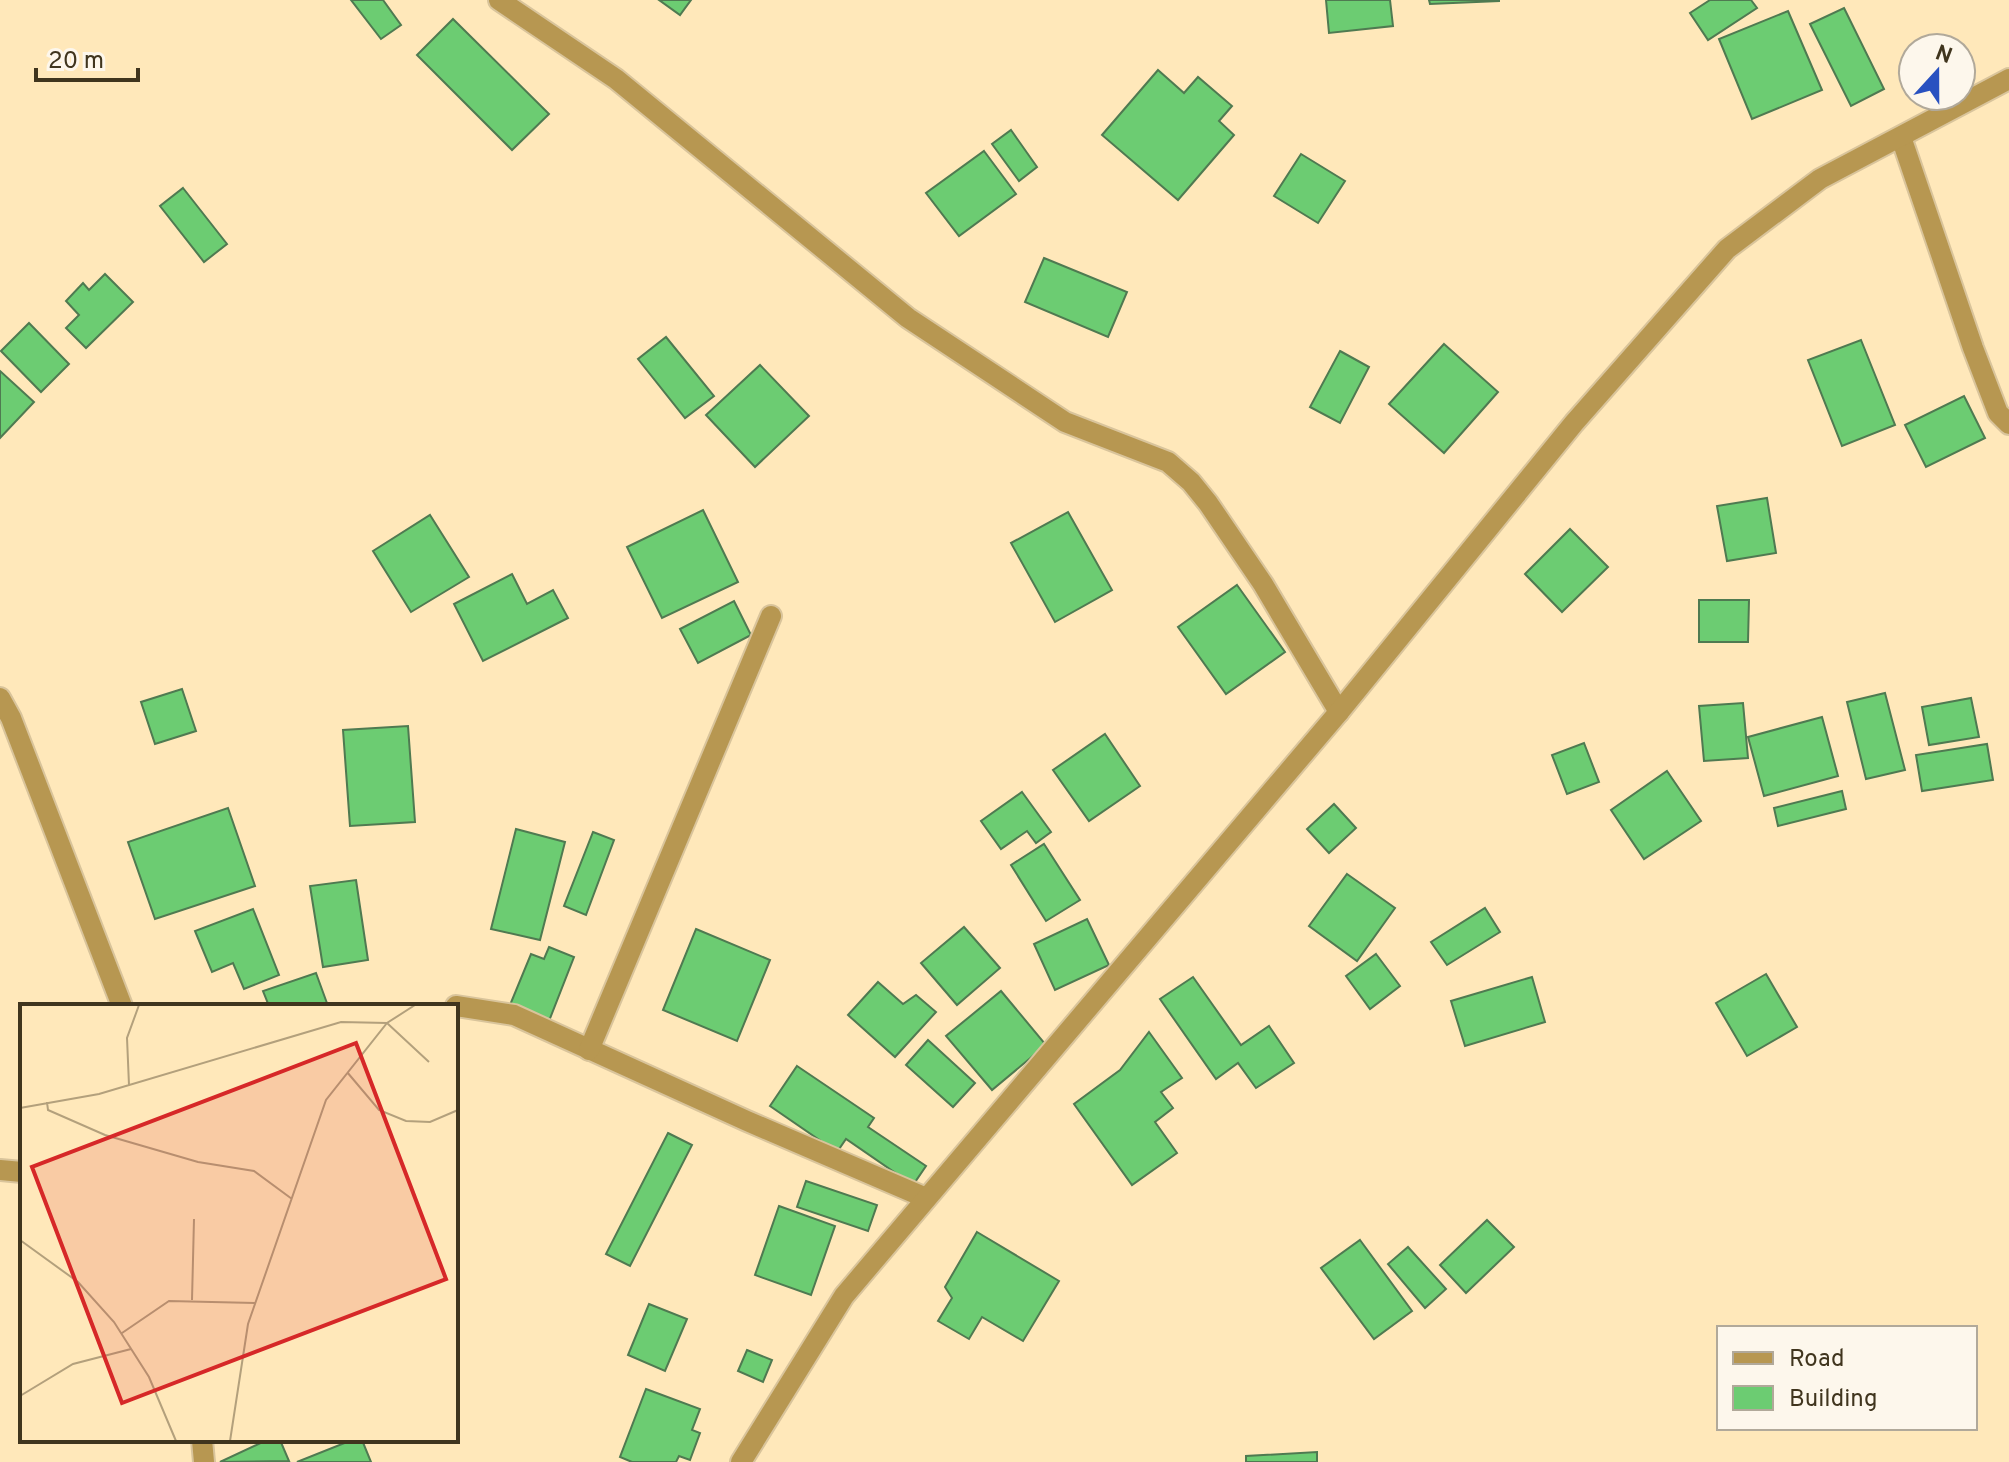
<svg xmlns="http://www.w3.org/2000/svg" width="2009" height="1462" viewBox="0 0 2009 1462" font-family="Overpass,sans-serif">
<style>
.building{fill:#6ccc72;stroke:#4f7a51;stroke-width:2}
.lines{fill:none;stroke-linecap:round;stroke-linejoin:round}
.minor-casing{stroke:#d9c49b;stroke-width:24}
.minor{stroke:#b79751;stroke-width:20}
.inset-road{fill:none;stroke:#b3a07c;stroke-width:2}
.view{fill:#d62828;fill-opacity:0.15;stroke:#d62828;stroke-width:4}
.inset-edge{fill:none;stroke:#40351e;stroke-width:4}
</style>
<rect width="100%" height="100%" fill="#ffe8ba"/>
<!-- building -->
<g class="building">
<path d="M351,0H383L401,25L381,39Z"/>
<path d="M659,0H691L680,15Z"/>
<path d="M1326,0H1390L1393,26L1329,33Z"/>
<path d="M1429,0H1499V1L1430,4Z"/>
<path d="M1710,0H1751L1757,8L1708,40L1690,13Z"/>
<path d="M1844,8L1884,89L1851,106L1810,24Z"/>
<path d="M1788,11L1822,90L1752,119L1719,39Z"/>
<path d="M453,19L549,114L512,150L417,55Z"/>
<path d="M1158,70L1184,93L1198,77L1232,106L1219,121L1234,135L1178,200L1102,135Z"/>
<path d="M1011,130L1037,167L1019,181L992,144Z"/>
<path d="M984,151L1016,194L959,236L926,193Z"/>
<path d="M1301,154L1345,181L1318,223L1274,196Z"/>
<path d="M183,188L227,244L204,262L160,206Z"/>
<path d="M1044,258L1127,292L1108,337L1025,302Z"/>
<path d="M105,274L133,302L86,348L66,328L79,315L66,301L83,283L89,290Z"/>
<path d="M29,323L69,364L41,392L1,351Z"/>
<path d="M666,337L714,396L685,418L638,359Z"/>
<path d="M1861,340L1895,425L1842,446L1808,360Z"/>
<path d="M1444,344L1498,392L1444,453L1389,404Z"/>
<path d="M1340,351L1369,367L1340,423L1310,407Z"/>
<path d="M760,365L809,416L755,467L706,415Z"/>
<path d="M0,371L34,402L0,438Z"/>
<path d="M1964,396L1985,438L1926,467L1905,425Z"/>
<path d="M1767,498L1776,553L1727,561L1717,506Z"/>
<path d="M703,510L738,582L662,618L627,547Z"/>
<path d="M1068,512L1112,590L1055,622L1011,543Z"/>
<path d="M430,515L469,577L411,612L373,551Z"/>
<path d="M1570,529L1608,567L1562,612L1525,574Z"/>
<path d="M512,574L527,604L553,590L568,618L483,661L454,604Z"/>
<path d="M1237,585L1285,652L1226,694L1178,627Z"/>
<path d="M1699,600H1749L1748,642H1699Z"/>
<path d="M734,601L751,635L698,663L680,629Z"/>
<path d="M182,689L196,731L155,744L141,702Z"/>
<path d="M1885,693L1905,770L1866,779L1847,702Z"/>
<path d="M1971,698L1979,737L1929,745L1922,707Z"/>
<path d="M1743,703L1748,758L1704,761L1699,706Z"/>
<path d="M1822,717L1838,776L1764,796L1748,737Z"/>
<path d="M408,726L415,822L350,826L343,730Z"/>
<path d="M1105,734L1140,786L1089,821L1053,770Z"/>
<path d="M1584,743L1599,782L1567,794L1552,755Z"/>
<path d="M1987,744L1993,780L1922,791L1916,755Z"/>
<path d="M1667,771L1701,821L1644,859L1611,810Z"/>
<path d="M1842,791L1846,809L1778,826L1774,808Z"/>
<path d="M1022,792L1051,832L1036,843L1027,831L1001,849L981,821Z"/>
<path d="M1334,804L1356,828L1329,853L1307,829Z"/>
<path d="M228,808L255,886L155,919L128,842Z"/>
<path d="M516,829L565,842L540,940L491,929Z"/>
<path d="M593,832L614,840L586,915L564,906Z"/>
<path d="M1044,844L1080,900L1046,921L1011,865Z"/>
<path d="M1347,874L1395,908L1357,961L1309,926Z"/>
<path d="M356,880L368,960L323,967L310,886Z"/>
<path d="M1485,908L1500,932L1447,965L1431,942Z"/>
<path d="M253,909L279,975L244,989L233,963L212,972L195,931Z"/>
<path d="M1087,919L1109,965L1055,990L1034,944Z"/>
<path d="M964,927L1000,968L957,1005L921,963Z"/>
<path d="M696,929L770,960L737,1041L663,1010Z"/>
<path d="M549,947L574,957L549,1021L510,1005L531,954L544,959Z"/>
<path d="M1376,954L1400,986L1370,1009L1346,976Z"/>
<path d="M316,973L328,1006H269L263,991Z"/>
<path d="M1766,974L1797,1027L1747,1056L1716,1003Z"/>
<path d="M1193,977L1241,1045L1269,1026L1294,1063L1256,1088L1238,1063L1216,1079L1160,999Z"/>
<path d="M1532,977L1545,1022L1465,1046L1451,1001Z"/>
<path d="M878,982L903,1004L916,995L936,1012L895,1057L848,1015Z"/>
<path d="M1001,991L1046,1045L992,1090L946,1036Z"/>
<path d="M1149,1032L1182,1078L1161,1092L1173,1108L1155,1122L1177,1153L1132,1185L1074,1104L1120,1070Z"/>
<path d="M928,1040L975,1083L953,1107L906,1065Z"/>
<path d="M797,1066L874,1118L868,1127L926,1166L913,1185L846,1139L837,1152L770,1106Z"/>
<path d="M668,1133L692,1145L630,1266L606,1254Z"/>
<path d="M806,1181L877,1205L868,1231L797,1207Z"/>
<path d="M779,1206L835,1226L811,1295L755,1275Z"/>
<path d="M1487,1220L1514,1247L1466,1293L1440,1265Z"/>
<path d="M977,1232L1059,1281L1023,1341L982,1317L969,1339L938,1321L952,1298L945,1287Z"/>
<path d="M1360,1240L1412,1311L1374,1339L1321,1268Z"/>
<path d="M1408,1247L1446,1289L1425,1308L1388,1264Z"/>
<path d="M649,1304L687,1319L665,1371L628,1355Z"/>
<path d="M747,1350L772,1360L763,1382L738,1371Z"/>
<path d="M646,1389L700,1409L692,1430L700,1433L690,1460L679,1456L676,1462H632L620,1457Z"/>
<path d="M267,1440H280L289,1461L220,1462Z"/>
<path d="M352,1440H362L371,1462H297Z"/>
<path d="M1317,1452V1462H1246V1456Z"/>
</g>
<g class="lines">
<!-- minor casing -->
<g class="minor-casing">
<g id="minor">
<path d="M499,0L616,79L908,318L1065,422L1168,462L1191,482L1208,503L1263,584L1339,712"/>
<path d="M1901,137L1973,348L1998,413L2009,424"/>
<path d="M0,698L11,718L122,1006"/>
<path d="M456,1006L514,1015L747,1121L926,1198"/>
<path d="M589,1050L771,616"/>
<path d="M0,1170L22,1172"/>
<path d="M202,1440L204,1462"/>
<path d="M741,1462L844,1296L1339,712L1574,423L1727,249L1820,179L2009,79"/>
</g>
</g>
<!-- minor -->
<use href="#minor" class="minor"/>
</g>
<!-- overview -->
<g transform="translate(20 1004)">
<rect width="438" height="438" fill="#ffe8ba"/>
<path class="inset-road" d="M327,68L359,106L386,117L410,118L438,106M109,81L107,34L119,1M27,98L28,106L85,131L178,158L234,167L272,195M0,104L79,90L321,18L367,19L409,58M0,236L58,278L94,318L129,373L156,437M172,296L174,215M102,329L149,297L235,299M0,392L53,360L111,345M210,437L228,320L306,96L367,19L395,1"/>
<path class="view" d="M336,39L426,275L102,399L12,163Z"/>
<rect width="438" height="438" class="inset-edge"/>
</g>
<!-- legend -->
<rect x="1717" y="1326" width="260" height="104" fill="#fdf7ec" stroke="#b1a99a" stroke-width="2"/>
<rect x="1733" y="1352" width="40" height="12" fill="#b79751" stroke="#b1a99a" stroke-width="2"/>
<text x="1789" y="1366" font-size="24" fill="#40351e">Road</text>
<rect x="1733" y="1386" width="40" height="24" fill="#6ccc72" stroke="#b1a99a" stroke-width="2"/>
<text x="1789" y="1406" font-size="24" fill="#40351e">Building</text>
<!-- north arrow -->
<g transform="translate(1937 72) rotate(21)"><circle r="38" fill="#fdf7ec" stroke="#b1a99a" stroke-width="2"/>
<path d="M0-6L14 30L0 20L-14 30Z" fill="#2951c0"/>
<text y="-12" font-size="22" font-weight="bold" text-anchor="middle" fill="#40351e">N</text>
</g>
<!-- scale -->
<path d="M36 68v12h102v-12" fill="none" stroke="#40351e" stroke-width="4"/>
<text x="48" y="68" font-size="24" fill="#40351e" stroke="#fdf7ec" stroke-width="6" paint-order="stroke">20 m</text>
</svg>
